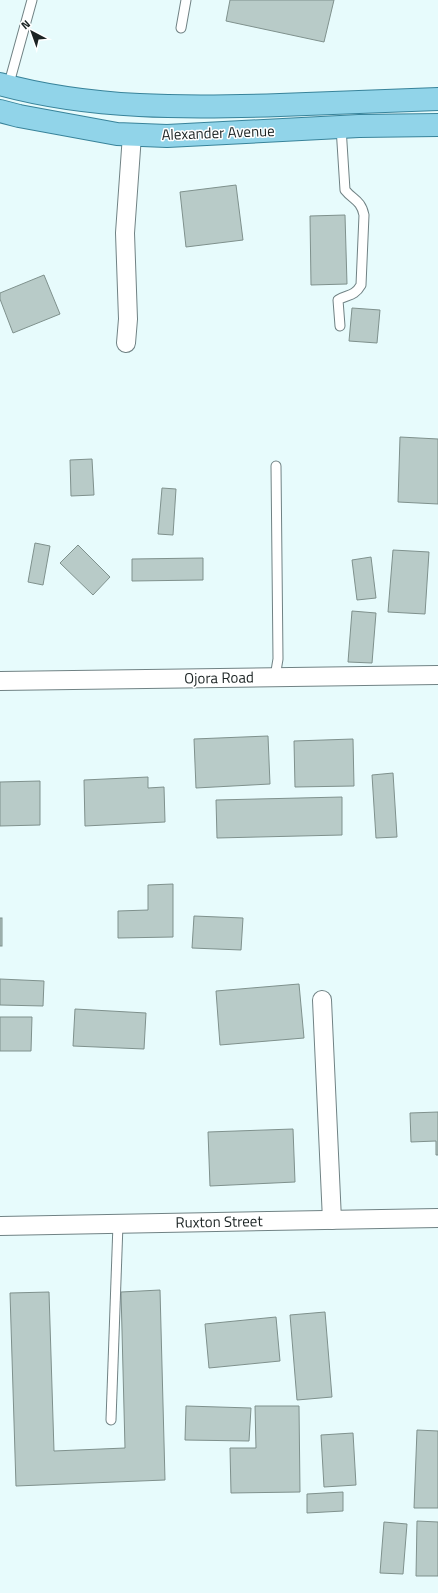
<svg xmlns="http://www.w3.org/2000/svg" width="438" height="1593" viewBox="0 0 438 1593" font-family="'Titillium Web',sans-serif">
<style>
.building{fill:#b8cbc8;stroke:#7f918d}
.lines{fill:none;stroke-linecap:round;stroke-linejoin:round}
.lane-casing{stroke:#708284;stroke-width:11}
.street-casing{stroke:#708284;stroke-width:20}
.primary-casing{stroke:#38839a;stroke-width:24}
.lane{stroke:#fff;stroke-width:9}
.street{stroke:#fff;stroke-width:18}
.primary{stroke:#91d4e9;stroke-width:22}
.labels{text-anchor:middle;stroke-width:3;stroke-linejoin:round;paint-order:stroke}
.street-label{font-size:15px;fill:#1b2323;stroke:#fff}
</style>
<rect width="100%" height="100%" fill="#e7fbfc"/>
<!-- building -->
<g class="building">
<path d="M230,0H334L324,42L226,21Z"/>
<path d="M236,185L243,240L186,247L180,192Z"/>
<path d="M345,215L347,284L311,285L310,216Z"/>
<path d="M44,275L60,314L13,333L0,299V293Z"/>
<path d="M352,308L380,310L377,343L349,341Z"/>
<path d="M400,437L438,439V504L398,502Z"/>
<path d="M92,459L94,495L71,496L70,460Z"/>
<path d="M162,488L176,489L173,535L158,534Z"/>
<path d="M35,543L50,546L43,585L28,582Z"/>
<path d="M78,545L110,577L93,595L60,563Z"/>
<path d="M393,550L429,552L425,614L388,612Z"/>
<path d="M371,557L376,598L357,600L352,560Z"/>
<path d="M203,558V580L132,581V559Z"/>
<path d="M352,611L376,613L372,663L348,662Z"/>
<path d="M268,736L270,784L196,788L194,739Z"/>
<path d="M353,739L354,786L295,787L294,741Z"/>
<path d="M393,773L397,837L376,838L372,775Z"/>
<path d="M148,777V788L164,787L165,822L85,826L84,780Z"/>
<path d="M40,781V825L0,826V782Z"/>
<path d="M342,797V835L217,838L216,800Z"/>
<path d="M173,884V937L118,938V911L148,910V885Z"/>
<path d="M194,916L243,918L241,950L192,948Z"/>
<rect x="0" y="918" width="2" height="28"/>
<path d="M0,979L44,981L43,1006L0,1005Z"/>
<path d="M299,984L304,1038L220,1045L216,991Z"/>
<path d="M75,1009L146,1013L144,1049L73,1046Z"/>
<path d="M0,1017H32L31,1051H0Z"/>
<path d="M438,1112V1155H436V1141L411,1142L410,1113Z"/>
<path d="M293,1129L295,1182L210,1186L208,1132Z"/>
<path d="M160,1290L165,1480L16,1486L10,1293L49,1292L54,1451L125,1448L121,1292Z"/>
<path d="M325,1312L332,1397L297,1400L290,1315Z"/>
<path d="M276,1317L280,1361L209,1368L205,1324Z"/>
<path d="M186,1406L251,1408L249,1441L185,1440Z"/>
<path d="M255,1406H299L300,1492L231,1493L230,1448H256Z"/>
<path d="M417,1430L438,1431V1508H414Z"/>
<path d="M353,1433L356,1485L324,1487L321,1435Z"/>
<path d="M343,1492V1511L307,1513V1494Z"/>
<path d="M417,1521L438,1522V1576H416Z"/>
<path d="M384,1522L407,1524L403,1574L380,1573Z"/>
</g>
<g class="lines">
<!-- lane casing -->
<g class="lane-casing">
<g id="lane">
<path d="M181,28L186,0"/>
<path d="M8,87L32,0"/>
<path d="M340,326L338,300C348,294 354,297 361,285L364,215C361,200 353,200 345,190L341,127"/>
<path d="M275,677L278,659L276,466"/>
<path d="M111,1420L118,1224"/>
</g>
</g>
<!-- street casing -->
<g class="street-casing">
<g id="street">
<path d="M126,343L128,319L125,233L132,135"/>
<path d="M0,681L438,675"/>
<path d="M322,1000L332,1220"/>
<path d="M0,1226L438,1218"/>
</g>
</g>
<!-- primary casing -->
<g class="primary-casing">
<g id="primary">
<path d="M0,84C91,109 187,108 280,105C333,103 385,101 438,99"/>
<path d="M0,111L19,116L117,134L167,136L359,126L438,125"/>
</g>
</g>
<!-- lane -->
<use href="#lane" class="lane"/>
<!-- street -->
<use href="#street" class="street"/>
<!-- primary -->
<use href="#primary" class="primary"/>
</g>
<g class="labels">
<!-- street labels -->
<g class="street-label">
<text transform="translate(218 133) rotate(-2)" y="5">Alexander Avenue</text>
<text transform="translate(219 678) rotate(-1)" y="5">Ojora Road</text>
<text transform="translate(219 1222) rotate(-1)" y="5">Ruxton Street</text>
</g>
</g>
<!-- north arrow -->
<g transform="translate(32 32) rotate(319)" stroke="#ffffff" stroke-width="3" paint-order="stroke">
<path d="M0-3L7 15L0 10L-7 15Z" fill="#1b2323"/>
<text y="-6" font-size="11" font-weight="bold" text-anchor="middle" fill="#1b2323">N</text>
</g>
</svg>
